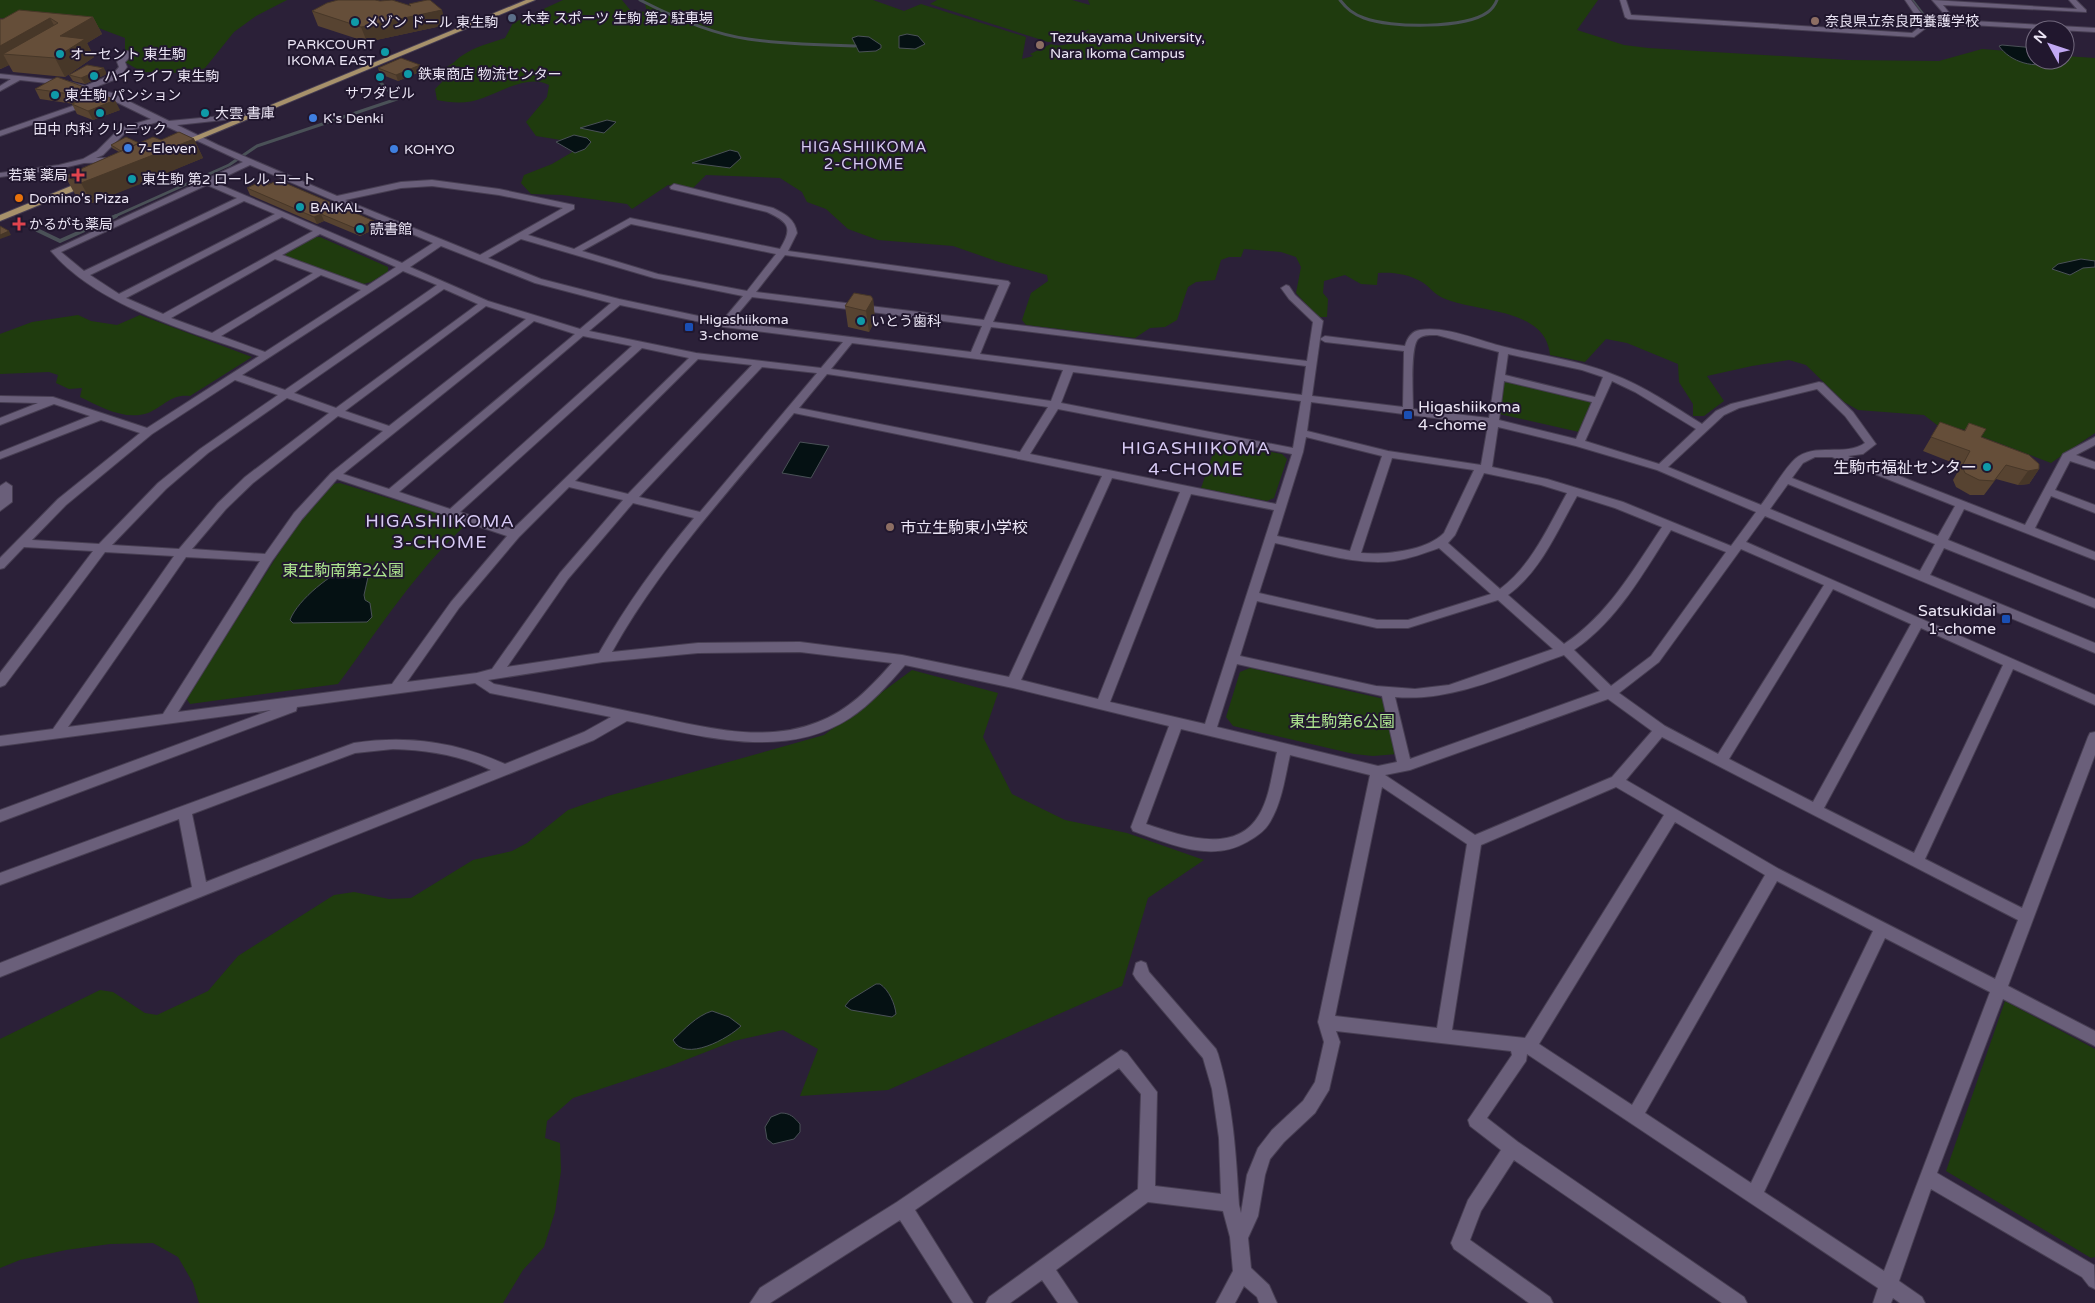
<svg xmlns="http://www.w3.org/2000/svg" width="2095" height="1303" viewBox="0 0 2095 1303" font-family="'Varela Round','Noto Sans JP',sans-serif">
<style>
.green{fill:#1f3b0e}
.water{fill:#051113;stroke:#4a5157}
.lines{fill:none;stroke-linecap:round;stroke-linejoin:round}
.stream-far1{stroke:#4a5157;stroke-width:3}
.stream{stroke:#4a5157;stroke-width:4}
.minor-casing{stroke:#473e52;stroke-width:2}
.major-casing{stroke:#473e52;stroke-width:2}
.minor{fill:#6a5f7a;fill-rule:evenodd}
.major{fill:#a7916b;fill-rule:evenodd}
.wall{fill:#574331}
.shaded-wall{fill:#473728}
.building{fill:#654e39;stroke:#473728}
.service-dot{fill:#5c6f8a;stroke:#21172e;stroke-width:2}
.education-dot{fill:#8d6e63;stroke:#21172e;stroke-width:2}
.culture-dot{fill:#0f9aa8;stroke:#21172e;stroke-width:2}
.shop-dot{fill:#3f7fe0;stroke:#21172e;stroke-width:2}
.health-dot{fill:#e0444e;stroke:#21172e;stroke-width:2}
.food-dot{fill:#e8710a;stroke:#21172e;stroke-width:2}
.transit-dot{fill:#1a4fb4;stroke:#21172e;stroke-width:2}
.labels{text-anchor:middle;stroke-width:4;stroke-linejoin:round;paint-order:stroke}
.far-poi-label{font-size:14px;fill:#ebe5f5;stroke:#21172e;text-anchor:start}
.far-neighbourhood-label{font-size:15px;letter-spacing:1px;fill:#d7caf4;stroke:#21172e}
.poi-label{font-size:16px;fill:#ebe5f5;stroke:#21172e;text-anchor:start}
.park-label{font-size:16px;fill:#ace48f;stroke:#21172e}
.neighbourhood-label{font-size:18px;letter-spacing:1px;fill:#d7caf4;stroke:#21172e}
</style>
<rect width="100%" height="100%" fill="#2b2038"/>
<!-- green -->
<g class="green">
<path d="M0,0H287L256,16L234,32L205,68L192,73L142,72L125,62V38L72,18L22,20L0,18Z"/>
<path d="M563,0H622L631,11L647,12L644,0H873L904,11L921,4L1026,37L1022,59L1033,56L1030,54L1051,44C1066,49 1078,40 1089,29L1066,41L1048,42L930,4L937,0H1072L1090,5L1088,0H1598L1577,30L1624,45L1648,48L1848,60L1939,61L1982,49L2035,53V60H2065V56L2095,58V433L2051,463L1962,429L1937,425L1924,415L1858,410L1844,402L1806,365L1789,360L1752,366L1707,376L1724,401L1704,416H1693V404L1679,382L1678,364L1627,343L1606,339L1585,362L1550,355C1546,307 1477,313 1443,298C1435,295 1429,286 1422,282C1408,274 1393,272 1378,273L1377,285L1361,284L1345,275L1324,281L1323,293L1328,299L1327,317H1318L1296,293L1301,267L1296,257L1281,252L1244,249L1241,257H1229L1221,260L1215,280L1196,282L1188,287L1177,320L1165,327L1150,328L1135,338L1026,325L1022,320L1031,293L1048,281L1047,275L999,262L953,246L878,240L848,229L826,209L807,202L802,192L780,178L706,175L692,189L668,185L632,209L627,204L562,195L531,194L521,183L524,175L552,164L586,144L536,136L526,122L547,97L549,85C529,74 502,91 483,98C468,104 452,103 437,100L435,89L447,77L444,68C454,64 455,60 463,55C476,46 491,43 505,38L513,23Z"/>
<path d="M313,237H320L388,267V272L371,282L363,284L285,256L286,253Z"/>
<path d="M78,315L91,321L117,325L140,315L252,357L190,396C170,394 165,406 148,413C125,421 101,407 80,397L82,388L69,389L56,383L58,375L49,372L0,374V334L32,322Z"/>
<path d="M1502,380L1593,402L1579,432L1495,413Z"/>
<path d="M1217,442L1282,454L1287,459L1274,498L1267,501L1201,488Z"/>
<path d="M340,483L468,523C417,569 379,629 338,684L190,704L186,698L293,531L332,484Z"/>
<path d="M1250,668L1384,699L1397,754L1373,756L1354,754L1233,726L1226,717L1240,672Z"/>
<path d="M912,670L998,693L983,737L1012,794L1065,820L1127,833L1204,860L1148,898L1122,986L888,1090L800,1096L818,1049L783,1030L734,1041L670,1066L573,1098L547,1121L545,1138L560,1143L561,1171L555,1212L544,1247L523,1270L503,1303H199L193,1283L178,1257L153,1243L110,1244L66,1250L20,1260L0,1268V1039L100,990L113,992L145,1013L157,1015L208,991L238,956L334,895L354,892L389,899L411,898L473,860L512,851L527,843L568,810L608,796L824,735Z"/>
<path d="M2005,1001L2095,1049V1257L2091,1258L1946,1171Z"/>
</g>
<!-- water -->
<g class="water">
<path d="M907,34L918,36L925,44L915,49L899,48V36Z"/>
<path d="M858,36L869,37L881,45V48L876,51L859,52L852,38Z"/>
<path d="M2002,45L2035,48V60L2054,61C2036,70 2010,62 1999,46Z"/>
<path d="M607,120L616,122L604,133L580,128Z"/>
<path d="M574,135L587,138L591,142L585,149L575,153L556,142Z"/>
<path d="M730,150L738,152L741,158L730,168L692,163Z"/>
<path d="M2081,259L2095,261V267L2083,268L2070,275L2052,269L2058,264Z"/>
<path d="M800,442L829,446L811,478L782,473Z"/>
<path d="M352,565L363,569L368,577L364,595L365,600L370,603L372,617L367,622L293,623L290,620C298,599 332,573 352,565Z"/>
<path d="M876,984H880C889,990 895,1004 896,1014L892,1017L851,1010L845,1006L850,1000Z"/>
<path d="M712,1011L729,1017L741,1026C729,1038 685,1063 673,1040C685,1029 696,1016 712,1011Z"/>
<path d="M781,1113C790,1113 794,1117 800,1124V1132L794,1139L773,1144L767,1139L765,1127L771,1117Z"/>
</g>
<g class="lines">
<!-- stream-far1 -->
<g class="stream-far1">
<path d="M640,0C673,17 711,34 748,39C783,44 819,45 855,46"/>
<path d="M1340,0C1347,9 1353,14 1364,18C1390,28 1465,29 1488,12C1492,9 1495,5 1497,0"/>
<path d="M1912,0L1928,21"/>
<path d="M113,217L229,165L257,146L397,99L380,82"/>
</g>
<!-- stream -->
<path class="stream" d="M37,230L60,241L116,216"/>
<!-- minor casing -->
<g class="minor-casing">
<g id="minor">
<path d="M1620,0H1626L1631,15L1912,33L1922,25L1905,0H1911L1930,25L1914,37L1628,19L1625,17Z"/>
<path d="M1932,0L2077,9L2069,0H2076L2086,10V12L1943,5L1955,20L2095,28V32L1953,24Z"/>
<path d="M127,51L134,53L125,62L127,67L119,78L93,88L112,93L169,121L254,113L255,115L251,117L177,125L218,145L337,196L401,182L432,180L499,189L574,205V209L528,235L574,249L630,218L780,249C793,228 789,222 767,212L671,189L670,187L674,184L773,208C785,214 795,219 797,233L788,251L1008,281L1010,283L993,322L1307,361L1313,322L1289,299L1281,288L1286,285L1289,286L1295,295L1323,321L1320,339L1325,336L1405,346C1407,338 1412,331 1420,330C1448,326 1479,341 1505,347C1541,356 1578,360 1612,374C1644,386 1673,406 1702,424L1716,411L1731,404L1819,382L1823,383L1853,412L1876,444L1863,454L1848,456L2025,525L2063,454L2095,437V445L2076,455L2095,462V469L2070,461L2055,490L2095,505V513L2051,496L2035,528L2095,552V560L1964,509L1948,540L2095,599V608L1944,548L1930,575L2095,643V653L1765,516L1746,542L2095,695V705L2013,669L1925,859L2022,908L2088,737L2090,733L2095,732V755L2008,986L2095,1031V1046L2003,999L1937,1173L2094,1265L2095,1289L2089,1286L2082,1277L1931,1189L1899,1281L1922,1297L1925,1303H1900L1893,1298L1891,1303H1873L1878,1288L1527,1054L1526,1061L1487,1118L1518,1142L1744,1297L1747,1303H1722L1514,1160L1481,1211L1470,1240L1550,1297L1553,1303H1529L1454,1249L1451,1243L1468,1200L1501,1150L1470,1126L1468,1120L1512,1055L1511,1051L1336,1031L1340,1042L1329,1090L1315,1113L1284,1142L1270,1159L1265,1175L1258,1216L1248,1238L1251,1268L1269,1285L1277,1303H1259L1257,1297L1244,1286L1235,1303H1216L1233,1271L1230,1237L1223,1211L1148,1202L1056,1270L1078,1303H1058L1042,1280L1010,1303H986L989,1297L1138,1189L1141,1094L1119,1068L915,1210L973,1303H953L900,1220L770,1303H750L760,1288L897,1202L1121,1050L1127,1053L1157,1092L1155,1186L1221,1194L1219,1138L1212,1089L1203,1058L1136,979L1133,974L1136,963L1141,961L1146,963L1149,972L1216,1049L1218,1054C1233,1104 1236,1153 1239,1205L1241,1213L1247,1175L1258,1148L1272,1130L1303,1101L1315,1082L1324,1042L1318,1022L1370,775L1290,755C1285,777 1282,802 1270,822C1265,831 1256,837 1247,842C1211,863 1170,844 1133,831L1131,827L1169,726L1013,688L905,665C888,685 871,704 850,718C783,762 699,735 627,721L594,740L0,977V963L192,887L179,819L0,885V873L354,743C408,735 456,742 505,764L584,732L611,717L490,693L475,683L297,707L296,711L0,822V810L271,710L0,746V736L53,729L174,556L105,552L5,685L0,687V673L93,551L24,547L4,568L0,569V558L58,499L140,433L101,420L0,459V452L90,416L54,404L0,425V418L38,403L0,402V396L53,397L147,428L259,356C192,332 98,307 51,251L243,162L157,122L126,132L103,155L96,158H119V162L84,163L59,169L0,177V173L59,165L83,159L97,151L120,128L151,119L106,97L65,85L20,80L0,91V86L11,79L0,78V74L65,81L85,86L113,74L119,67L117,62ZM250,165L433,243L402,263L214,182ZM207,185L237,198L84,271L61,252ZM432,186L499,195L563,208L480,255L345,200L401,188ZM244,201L275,214L119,294L90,275ZM282,217L313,231L163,314L126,298ZM631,224L776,254L747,291L658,274L582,251ZM320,234L396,267L367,286L282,255ZM521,239L654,278L743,296L722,321L619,299L541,279L488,258ZM441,246L535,283L611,303L580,329L488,301L410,267ZM785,255L999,285L984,320L756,292ZM275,259L313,273L212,333L171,318ZM403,271L437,285L285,390L242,375ZM321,275L361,290L265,352L221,336ZM444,289L478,304L336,408L294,393ZM752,297L982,326L971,352L731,322ZM620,305L724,327L843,342L821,368L696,353L589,331ZM486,306L526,319L389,426L345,411ZM534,321L575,334L389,489L343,474ZM991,327L1306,366L1302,395L980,354ZM1437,335L1499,352L1489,418L1413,409C1413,395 1410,348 1418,339C1423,334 1431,335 1437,335ZM583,336L632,346L450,509L399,492ZM1320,339L1325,342L1404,351L1403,407L1312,396ZM852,343L1063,370L1051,401L831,369ZM642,348L689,358L513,529L460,512ZM1508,354L1582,370L1603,377L1595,397L1505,375ZM698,359L752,365L628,494L575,481ZM762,367L817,373L700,512L639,497ZM1073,372L1301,401L1293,448L1061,403ZM827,374L1048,407L1020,452L799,408ZM235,380L278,395L200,449L158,483L99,544L32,540L66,505L152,434ZM1504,381L1592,402L1576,439L1499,420ZM1612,381L1635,392L1696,429L1659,464L1585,441ZM1817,389L1845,416L1865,443C1845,457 1814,442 1795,459C1784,469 1771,492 1761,505L1668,467L1724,415L1739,408ZM287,398L329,413L245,477L218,503L179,549L112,545L166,489L208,453ZM1311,402L1488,425L1481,465L1388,451L1307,431ZM1058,409L1292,454L1276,504L1030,454ZM794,413L1102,476L1009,677L902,655L800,642L698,643L612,652C661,564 730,490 794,413ZM338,416L383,431L331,473L294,513L265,554L192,549L226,509L253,483ZM1498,427L1576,446L1657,470L1756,512L1731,546L1623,502L1547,479L1492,467ZM1306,437L1382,456L1350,551L1277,536L1303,452ZM1815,457H1832L1955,506L1938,536L1792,478L1803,463ZM1392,458L1474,470L1444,533C1426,551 1386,555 1361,553ZM1484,473L1541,485L1567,493C1548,527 1532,565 1500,589L1448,543L1455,535ZM1112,478L1180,492L1098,699L1021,680ZM337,479L507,536L451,602L392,684L178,712L272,561L302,519ZM1788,484L1935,544L1920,571L1770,509ZM569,487L623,500L560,573L492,669L477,673L407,682L459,608L519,537ZM1191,494L1274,510L1205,724L1110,702ZM1577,496L1615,508L1662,527C1633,570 1608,615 1564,644L1508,595C1541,571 1557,531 1577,496ZM633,503L694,518C658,561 627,604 599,653L507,667L568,579ZM1671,530L1726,552L1651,656L1611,686L1574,650C1618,620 1643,573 1671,530ZM1275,543C1313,551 1355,566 1394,561C1409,559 1425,553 1439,548L1491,594L1408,620H1377L1259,593ZM1741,549L1824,585L1718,754L1665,726L1619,693L1659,662ZM186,557L260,561L163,714L68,727ZM1833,589L1911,624L1813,802L1729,759ZM1498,600L1553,649L1449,685L1415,689L1376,686L1240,656L1257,601L1377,628H1408ZM1921,628L2003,665L1914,853L1824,808ZM800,652L892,663C871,687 848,711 818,722C759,746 691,723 632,712C586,702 540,693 494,684L488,680L603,662L698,653ZM1564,655L1600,691L1410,759L1395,697C1454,702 1509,674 1564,655ZM1237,664L1382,696L1397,762L1378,766L1217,727ZM1608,699L1652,731L1612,777L1475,835L1385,775L1410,770ZM1181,729L1277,752C1272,772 1270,797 1259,815C1235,856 1180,835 1146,824ZM1662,737L2018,920L1995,979L1779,869L1626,780ZM393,749C428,750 460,755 491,770L206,882L192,814L355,753ZM1382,787L1467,844L1437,1028L1335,1016ZM1616,787L1664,815L1525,1038L1452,1030L1481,845ZM1675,822L1765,875L1632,1105L1539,1044ZM1777,881L1873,931L1751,1183L1645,1113ZM1885,938L1990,992L1884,1271L1764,1192Z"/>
<path d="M87,101L94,103L0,136V131Z"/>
<path d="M6,482L12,486V502L0,511V486Z"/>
</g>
</g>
<!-- major casing -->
<g class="major-casing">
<g id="major">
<path d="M526,0H535L181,147L174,145Z"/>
<path d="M88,179L92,182L91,184L0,221V215Z"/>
</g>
</g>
<!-- minor -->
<use href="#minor" class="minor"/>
<!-- major -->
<use href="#major" class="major"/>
</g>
<!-- wall -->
<g class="wall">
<path d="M380,1L409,6V4L446,25L367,42L318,26L312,11Z"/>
<path d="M93,17L102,34L87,43L94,57L65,77L13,72L9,65L0,69V19Z"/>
<path d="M420,65L422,71L398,81L380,74L378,68Z"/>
<path d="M107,74L85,84L73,81L69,75Z"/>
<path d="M35,89L92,96L120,110L93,120L77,114L72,104H74L40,99Z"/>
<path d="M194,139L203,158L92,203L76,196L65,176L119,152L112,148L111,145L139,143L161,140Z"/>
<path d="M268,178L270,184L374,221L377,228L360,236L324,221L317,224L250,195L247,188Z"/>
<path d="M873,299L875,320L869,332L848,327L845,306Z"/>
<path d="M1940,422L1964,431L1969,423L1981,437L2039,469L2029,484L2018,485L1996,479L1984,495H1970L1956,487L1953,480L1961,466L1923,451Z"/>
</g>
<!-- shaded-wall -->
<g class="shaded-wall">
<path d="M442,10L446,25L367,42L361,27Z"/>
<path d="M93,17L102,34L87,43L94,57L65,77L55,58L60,36Z"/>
<path d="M50,18L60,36L3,54L9,65L1,69L0,68V46Z"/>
<path d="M420,65L422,71L398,81L396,75Z"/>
<path d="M104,68L107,74L85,84L81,78Z"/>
<path d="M87,88L92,97L75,104L70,94Z"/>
<path d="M115,100L120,110L93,120L88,111Z"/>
<path d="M194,139L203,158L138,185L92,203L81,183Z"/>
<path d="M321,214L324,221L317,224L314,217Z"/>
<path d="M374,221L377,228L360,236L357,229Z"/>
<path d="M9,231L11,235L0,239V235Z"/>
<path d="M873,299L875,320L869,332L866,311Z"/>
<path d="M2039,469L2029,484L2018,485L2028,471Z"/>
</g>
<!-- building -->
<g class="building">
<path d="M338,0H375L380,1L392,0L411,6L409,4L427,0H430L442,10L361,27L312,11L327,3Z"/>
<path d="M19,10L93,17L60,36L85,39L55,58L3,54L58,23L50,18L0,46V19H3Z"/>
<path d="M401,58L420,65L396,75L378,68Z"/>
<path d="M87,65L104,68L81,78L69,75Z"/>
<path d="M57,77L87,88L70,94L35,89Z"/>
<path d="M99,93L115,100L88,111L72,104Z"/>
<path d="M179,132L194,139L81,183L65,176L153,137L161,140Z"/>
<path d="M126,137L139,143L121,151L111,145Z"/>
<path d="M268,178V185L278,180L374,221L357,229L321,214L314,217L247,188Z"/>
<path d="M0,226L9,231L0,235Z"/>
<path d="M854,293L871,296L873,299L866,311L845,306Z"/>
<path d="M1940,422L1965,431L1969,423L1986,429L1981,437L2029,455L2039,464V469L2028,471L2006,465L1994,481L1979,480L1965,473L1962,466L1970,451L1931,437Z"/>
</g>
<!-- markers -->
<circle class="service-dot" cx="512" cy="18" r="5"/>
<g class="education-dot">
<circle cx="1815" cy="21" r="5"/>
<circle cx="1040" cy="45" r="5"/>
<circle cx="890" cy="527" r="5"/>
</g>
<g class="culture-dot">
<circle cx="355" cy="22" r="5"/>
<circle cx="385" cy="52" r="5"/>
<circle cx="60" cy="54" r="5"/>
<circle cx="408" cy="74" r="5"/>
<circle cx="94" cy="76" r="5"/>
<circle cx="380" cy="77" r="5"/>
<circle cx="55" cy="95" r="5"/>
<circle cx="100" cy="113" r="5"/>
<circle cx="205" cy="113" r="5"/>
<circle cx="132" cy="179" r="5"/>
<circle cx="300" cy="207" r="5"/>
<circle cx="360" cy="229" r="5"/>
<circle cx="861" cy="321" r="5"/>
<circle cx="1987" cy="467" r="5"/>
</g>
<g class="shop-dot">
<circle cx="313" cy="118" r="5"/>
<circle cx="128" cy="148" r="5"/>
<circle cx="394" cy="149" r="5"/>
</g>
<g class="health-dot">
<path d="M75.5 167.5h5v5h5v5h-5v5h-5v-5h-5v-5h5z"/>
<path d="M16.5 216.5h5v5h5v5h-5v5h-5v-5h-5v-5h5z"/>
</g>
<circle class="food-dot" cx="19" cy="198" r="5"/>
<g class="transit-dot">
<rect x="684" y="322" width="10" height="10" rx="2.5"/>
<rect x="1403" y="410" width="10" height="10" rx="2.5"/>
<rect x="2001" y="614" width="10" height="10" rx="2.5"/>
</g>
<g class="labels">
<!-- far-poi labels -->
<g class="far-poi-label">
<text x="522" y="23">木幸 スポーツ 生駒 第2 駐車場</text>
<text x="1825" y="26">奈良県立奈良西養護学校</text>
<text x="365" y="27">メゾン ドール 東生駒</text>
<text x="1050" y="42">Tezukayama University,<tspan x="1050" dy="16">Nara Ikoma Campus</tspan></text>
<text x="375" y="49" text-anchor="end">PARKCOURT<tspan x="375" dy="16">IKOMA EAST</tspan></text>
<text x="70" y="59">オーセント 東生駒</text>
<text x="418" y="79">鉄東商店 物流センター</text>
<text x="104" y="81">ハイライフ 東生駒</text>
<text x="380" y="98" text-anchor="middle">サワダビル</text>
<text x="65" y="100">東生駒 パンション</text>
<text x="215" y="118">大雲 書庫</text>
<text x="323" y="123">K's Denki</text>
<text x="100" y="134" text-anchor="middle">田中 内科 クリニック</text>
<text x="138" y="153">7-Eleven</text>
<text x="404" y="154">KOHYO</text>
<text x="68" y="180" text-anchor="end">若葉 薬局</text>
<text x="142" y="184">東生駒 第2 ローレル コート</text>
<text x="29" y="203">Domino's Pizza</text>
<text x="310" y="212">BAIKAL</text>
<text x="29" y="229">かるがも薬局</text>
<text x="370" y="234">読書館</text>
<text x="699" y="324">Higashiikoma<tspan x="699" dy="16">3-chome</tspan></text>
<text x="871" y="326">いとう歯科</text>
</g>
<!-- far-neighbourhood labels -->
<g class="far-neighbourhood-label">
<text x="864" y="152">HIGASHIIKOMA<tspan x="864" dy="17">2-CHOME</tspan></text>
</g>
<!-- poi labels -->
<g class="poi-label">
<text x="1418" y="412">Higashiikoma<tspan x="1418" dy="18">4-chome</tspan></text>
<text x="1977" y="473" text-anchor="end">生駒市福祉センター</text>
<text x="900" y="533">市立生駒東小学校</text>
<text x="1996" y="616" text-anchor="end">Satsukidai<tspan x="1996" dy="18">1-chome</tspan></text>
</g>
<!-- park labels -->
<g class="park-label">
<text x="343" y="576">東生駒南第2公園</text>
<text x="1342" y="727">東生駒第6公園</text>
</g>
<!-- neighbourhood labels -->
<g class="neighbourhood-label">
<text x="1196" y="454">HIGASHIIKOMA<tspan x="1196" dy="21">4-CHOME</tspan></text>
<text x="440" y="527">HIGASHIIKOMA<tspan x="440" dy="21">3-CHOME</tspan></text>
</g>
</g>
<!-- north arrow -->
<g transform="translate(2050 45) rotate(310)"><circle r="24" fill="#21172e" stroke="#72697e"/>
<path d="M0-4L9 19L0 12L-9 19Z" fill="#c1a8f3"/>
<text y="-8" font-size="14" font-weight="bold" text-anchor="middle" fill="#ebe5f5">N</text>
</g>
</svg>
